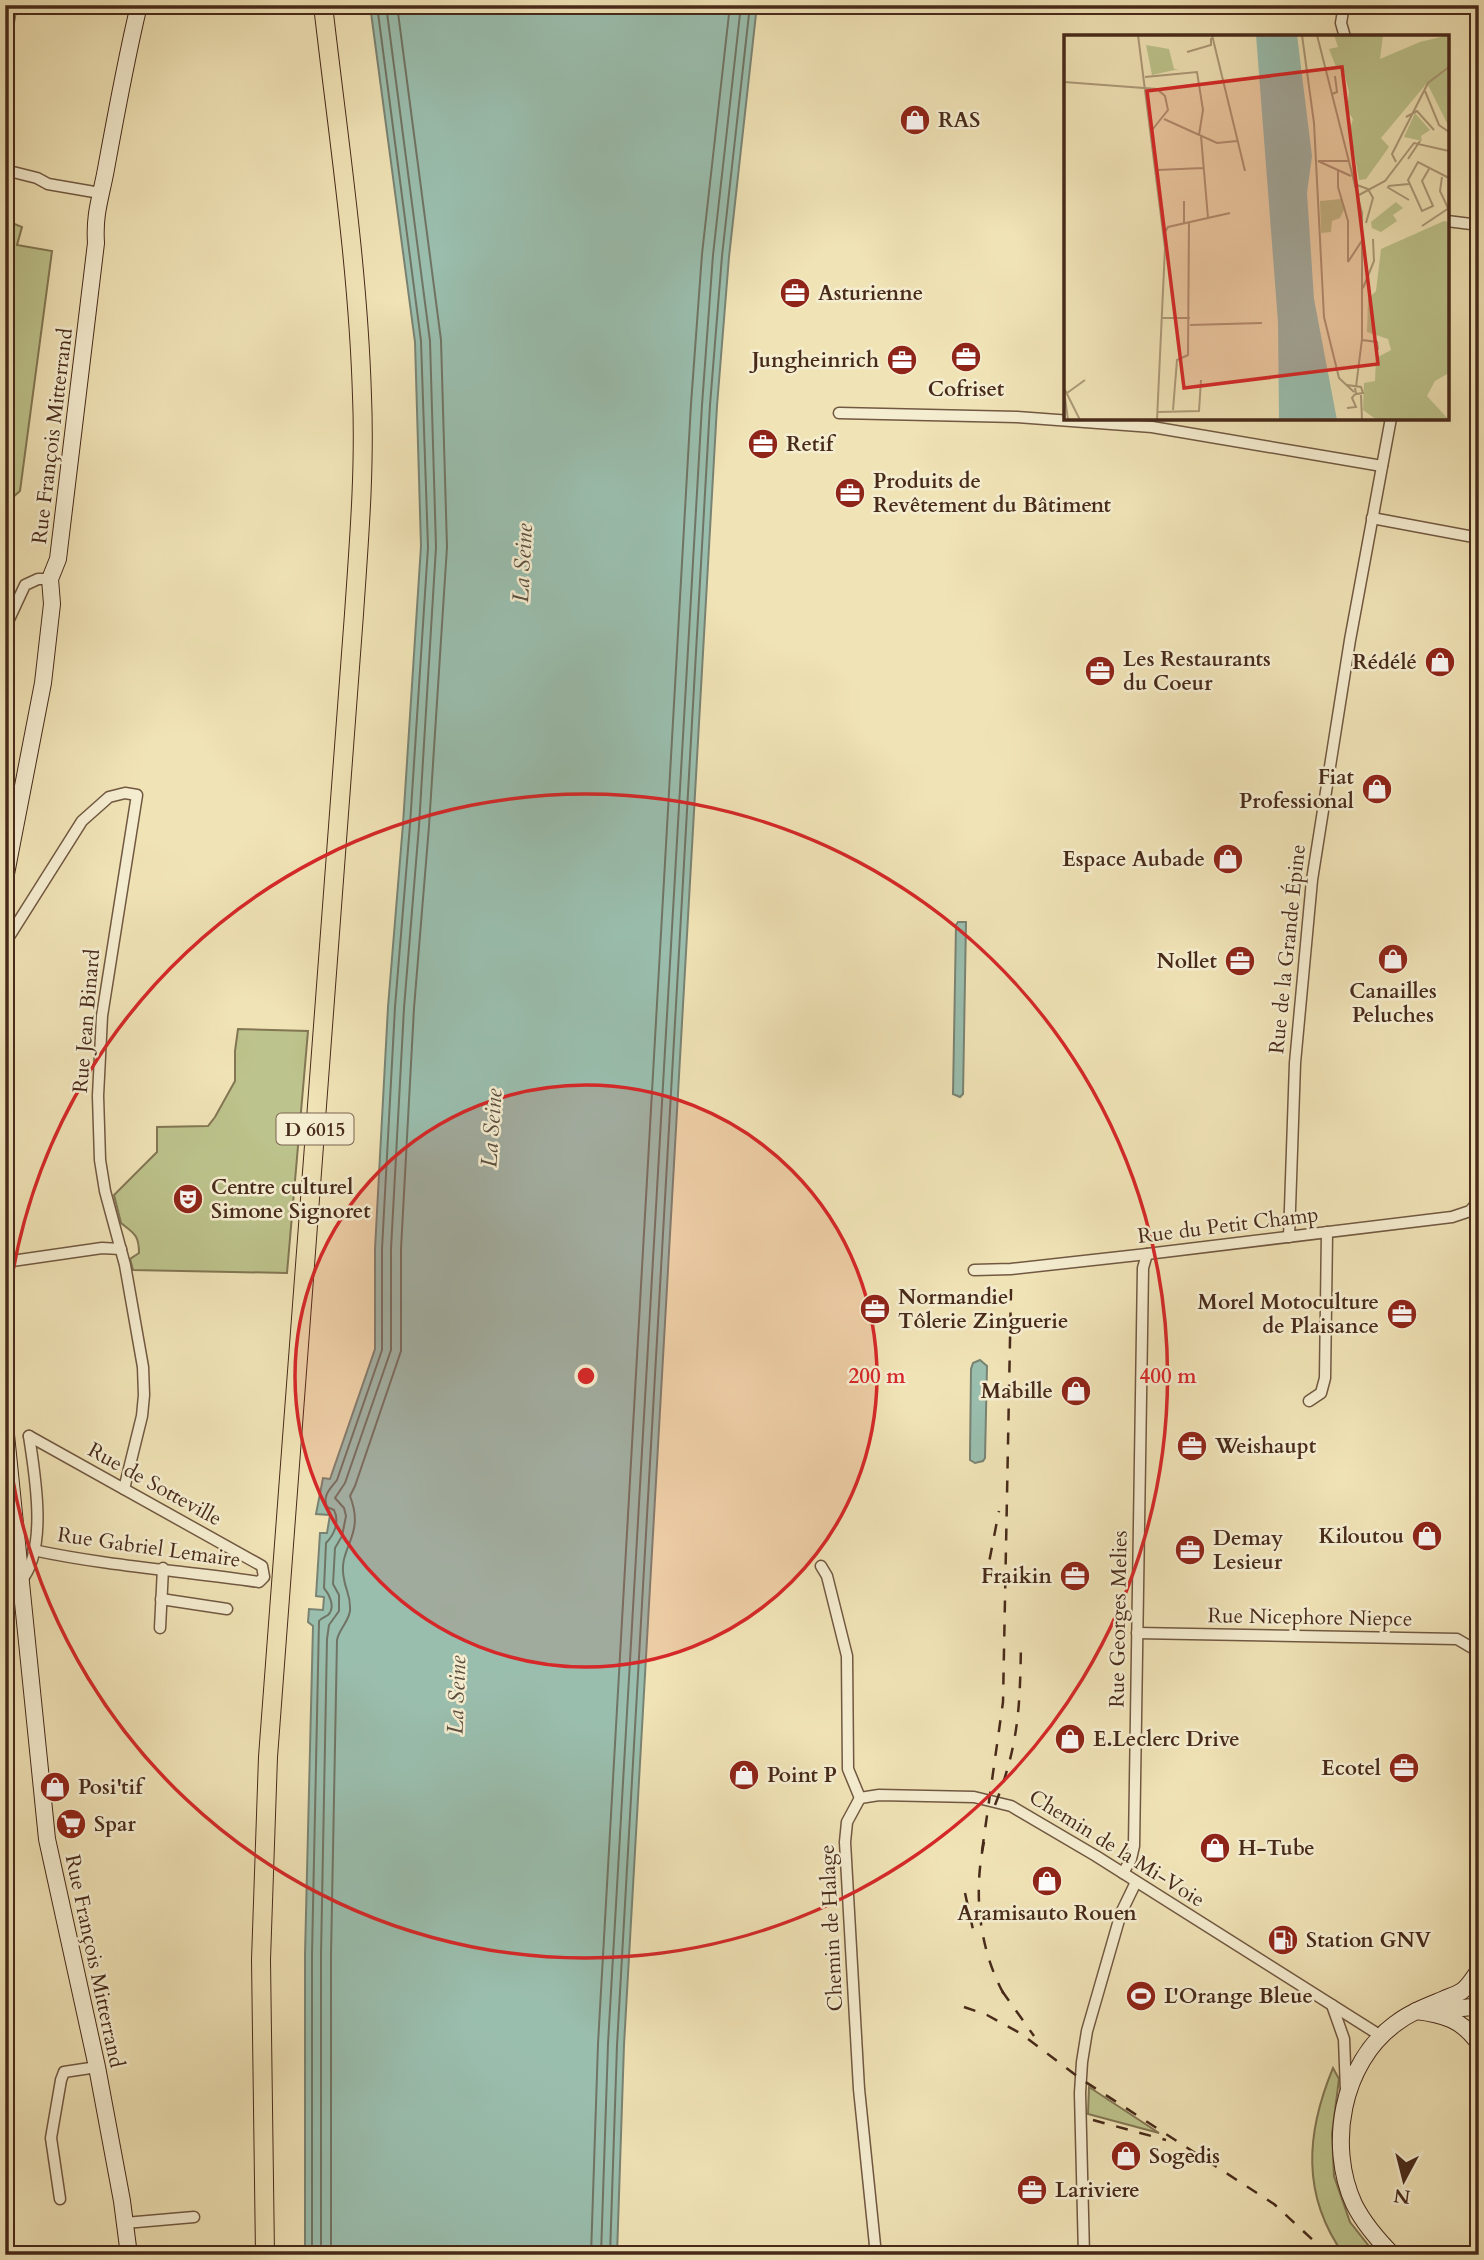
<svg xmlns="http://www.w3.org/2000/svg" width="1484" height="2260" viewBox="0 0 1484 2260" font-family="Cardo,serif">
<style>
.green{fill:#bdc38c;stroke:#827653;stroke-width:2}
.water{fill:#9abeae;stroke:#798373;stroke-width:2}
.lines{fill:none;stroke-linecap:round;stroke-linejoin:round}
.shore{stroke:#707464;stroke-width:2}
.street-casing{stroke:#715841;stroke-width:13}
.secondary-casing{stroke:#472a1a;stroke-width:18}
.primary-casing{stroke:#472a1a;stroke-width:20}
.street{stroke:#f5edd0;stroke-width:10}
.secondary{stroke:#f5edd0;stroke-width:16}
.primary{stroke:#f0e3b6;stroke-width:18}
.rail{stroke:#472a1a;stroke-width:2.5;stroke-dasharray:12 12;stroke-linecap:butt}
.ring{fill:none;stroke:#d62828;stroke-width:3.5}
.labels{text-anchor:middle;stroke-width:5;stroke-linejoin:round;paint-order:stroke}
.shield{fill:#f5edd0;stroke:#7b6451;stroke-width:2}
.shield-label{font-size:19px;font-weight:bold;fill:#472a1a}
.poi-label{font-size:21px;font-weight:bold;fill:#472a1a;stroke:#f5edd0;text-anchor:start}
.street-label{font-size:21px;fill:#472a1a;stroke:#f5edd0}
.water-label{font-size:23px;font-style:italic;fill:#5c4f3f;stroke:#f5edd0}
.inset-road{fill:none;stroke:#ac9978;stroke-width:2}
.view{fill:#d62828;fill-opacity:0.15;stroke:#d62828;stroke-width:3.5}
.inset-edge{fill:none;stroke:#472a1a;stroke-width:3.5}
.centre{fill:#d62828;stroke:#f5edd0;stroke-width:3.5}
.ring-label{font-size:21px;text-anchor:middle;font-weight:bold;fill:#d62828;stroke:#f5edd0;stroke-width:5;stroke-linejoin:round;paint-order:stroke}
</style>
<rect width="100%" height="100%" fill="#f0e3b6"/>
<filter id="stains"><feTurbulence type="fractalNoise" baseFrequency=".00286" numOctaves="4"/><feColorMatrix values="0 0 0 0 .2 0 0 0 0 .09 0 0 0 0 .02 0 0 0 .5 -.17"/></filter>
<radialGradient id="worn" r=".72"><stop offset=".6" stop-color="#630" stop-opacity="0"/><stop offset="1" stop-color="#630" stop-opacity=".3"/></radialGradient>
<!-- green -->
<g class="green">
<path d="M5,5H17L10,47L5,49Z"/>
<path d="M5,220L22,227L17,245L52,251L20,491L5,504Z"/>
<path d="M238,1029L308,1031L287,1273L133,1270L130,1259L139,1253C139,1234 133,1233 121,1223L114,1195L157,1152V1127L208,1126L215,1117L235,1081V1051Z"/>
<path d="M1333,2068L1339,2079L1332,2134L1334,2176L1350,2222L1376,2255H1344C1301,2195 1306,2133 1333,2068Z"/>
<path d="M1089,2087L1159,2133L1088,2114Z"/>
</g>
<!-- water -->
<g class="water">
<path d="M370,5H757L729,257L717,406L624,2045L617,2255H305V1955L313,1626L308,1622L309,1609L323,1610L324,1597L316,1596L320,1533H327L330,1515L316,1514L323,1478L330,1479L375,1349V1249L388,1007L403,824L421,546L415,342Z"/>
<path d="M958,922H966L963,1094L960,1097L953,1094L956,925Z"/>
<path d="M980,1360L987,1366L985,1458L983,1461L975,1463L970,1460V1456L971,1369L973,1363Z"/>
</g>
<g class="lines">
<!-- shore -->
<g class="shore">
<path d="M312,2255V1955L319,1621C321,1618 325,1617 328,1615C336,1607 329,1594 324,1588L326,1543C334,1535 340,1522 334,1510L327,1507C322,1495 331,1488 337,1480L382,1350V1249L395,1007L410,825L428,547L421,341L377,5"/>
<path d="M321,2255V1955L327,1639L329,1625L339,1611V1595L333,1584L335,1548L342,1536L346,1516L344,1508L335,1498L345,1483L391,1350V1249L404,1008L419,826L436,547L430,341L386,5"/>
<path d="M331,2255V1956L337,1640C339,1629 348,1623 350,1611C351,1595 346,1592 344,1579C337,1547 366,1537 350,1496L355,1486L401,1351V1249L414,1008L429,826L447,547L441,340L397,5"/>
<path d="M591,2255L598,2044L691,404L702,254L730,5"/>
<path d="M601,2255L608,2044L702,405L713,255L741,5"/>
<path d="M610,2255L617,2045L710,405L722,256L750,5"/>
</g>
<!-- street casing -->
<g class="street-casing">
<g id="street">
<path d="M1344,5L1341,23L1345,37"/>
<path d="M5,170L37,178L48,184L100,193"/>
<path d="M1447,221L1479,225"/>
<path d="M839,413L1017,417L1152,427L1382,466"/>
<path d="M1372,518L1479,538"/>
<path d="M5,628L25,585L38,579H50"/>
<path d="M5,943L82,821L109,797L125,793L137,795L102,1016L98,1096L100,1160L105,1191L125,1265L143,1367L144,1395L142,1416L124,1489"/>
<path d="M1289,1237L1295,1063L1312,880L1350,640L1391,418"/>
<path d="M5,1262L102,1248L121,1249"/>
<path d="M974,1270L1011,1269L1147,1254L1452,1217L1470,1211L1479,1200"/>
<path d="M1309,1401L1321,1393L1325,1378L1327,1232"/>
<path d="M29,1436L262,1566L264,1577L259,1582C184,1571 108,1566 33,1550"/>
<path d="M821,1566L827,1576L847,1656L848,1769L860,1798"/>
<path d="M21,1581C48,1549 35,1475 29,1436"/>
<path d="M161,1599L227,1609"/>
<path d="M160,1628L163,1568"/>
<path d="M1137,1633L1457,1639L1479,1652"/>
<path d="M860,1798L879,1795L974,1797L1011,1806L1096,1856L1381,2036"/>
<path d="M860,1798L847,1822L845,1842L859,2089L876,2255"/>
<path d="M1123,1873L1131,1859L1134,1846L1143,1268L1147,1254"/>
<path d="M1332,2005L1344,2039L1346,2091"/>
<path d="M60,2199L51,2138L61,2080L64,2072L97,2067"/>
<path d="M125,2223L194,2217"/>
<path d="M1084,2255L1080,2093L1082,2062L1087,2031L1121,1913L1136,1882"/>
</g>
</g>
<!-- secondary casing -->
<g class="secondary-casing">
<g id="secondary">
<path d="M5,879L43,683L52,604L50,579L58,559L96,243C94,213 101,197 106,169C116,114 126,59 139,5"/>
<path d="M5,1425L47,1839L97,2067L122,2201L129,2255"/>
<path d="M1416,2011C1443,2014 1463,2020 1479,2044"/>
<path d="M1434,2011L1472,2007L1479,2004"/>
<path d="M1393,2255C1377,2239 1364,2224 1354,2204C1327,2145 1342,2063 1395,2024C1409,2013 1425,2007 1442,2000C1448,1997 1456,1995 1462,1991C1469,1986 1474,1977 1479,1970"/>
</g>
</g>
<!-- primary casing -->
<g class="primary-casing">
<path id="primary" d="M265,2255L261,1960L268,1757L354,614C359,541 365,469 362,396C358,265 338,136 323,5"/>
</g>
<!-- street -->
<use href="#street" class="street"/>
<!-- secondary -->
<use href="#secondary" class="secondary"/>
<!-- primary -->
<use href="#primary" class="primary"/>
<!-- rail -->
<g class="rail">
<path d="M985,1583L999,1511"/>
<path d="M995,1805C1019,1744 1020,1707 1021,1642"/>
<path d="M984,1842C973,1894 979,1951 1006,1998"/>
<path d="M982,1851L1003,1702L1011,1289"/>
<path d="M965,1893L974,1934"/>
<path d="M1002,1991L1034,2036"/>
<path d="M964,2007L987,2015L1020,2033L1081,2079L1274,2204L1329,2255"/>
<path d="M1093,2120L1166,2140"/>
</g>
</g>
<!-- distance rings -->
<circle cx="586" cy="1376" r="291" fill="#d62828" fill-opacity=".12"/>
<g class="ring">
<circle cx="586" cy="1376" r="291"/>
<path d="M5 1335A582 582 0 1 1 5 1417"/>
</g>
<!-- icons -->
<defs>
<g id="shop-disc" transform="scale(1.575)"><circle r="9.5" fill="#8f2418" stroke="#f5edd0"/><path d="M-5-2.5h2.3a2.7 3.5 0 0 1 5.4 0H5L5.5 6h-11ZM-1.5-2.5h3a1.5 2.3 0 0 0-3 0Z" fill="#fff"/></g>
<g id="office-disc" transform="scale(1.575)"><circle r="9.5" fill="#8f2418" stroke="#f5edd0"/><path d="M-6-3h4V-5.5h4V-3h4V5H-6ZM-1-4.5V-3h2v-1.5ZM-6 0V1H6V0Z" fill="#fff"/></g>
<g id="theatre-disc" transform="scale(1.575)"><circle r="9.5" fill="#8f2418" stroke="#f5edd0"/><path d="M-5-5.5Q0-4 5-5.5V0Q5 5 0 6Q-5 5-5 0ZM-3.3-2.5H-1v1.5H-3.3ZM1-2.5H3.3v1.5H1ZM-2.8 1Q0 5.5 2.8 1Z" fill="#fff"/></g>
<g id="supermarket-disc" transform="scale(1.575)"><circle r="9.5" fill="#8f2418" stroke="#f5edd0"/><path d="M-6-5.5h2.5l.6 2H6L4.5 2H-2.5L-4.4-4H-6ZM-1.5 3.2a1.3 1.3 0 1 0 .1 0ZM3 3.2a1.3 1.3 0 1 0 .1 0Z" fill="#fff"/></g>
<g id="fuel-disc" transform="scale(1.575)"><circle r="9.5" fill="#8f2418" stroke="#f5edd0"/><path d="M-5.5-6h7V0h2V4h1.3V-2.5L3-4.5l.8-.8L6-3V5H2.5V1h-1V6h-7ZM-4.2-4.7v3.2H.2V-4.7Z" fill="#fff"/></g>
<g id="stadium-disc" transform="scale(1.575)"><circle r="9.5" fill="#8f2418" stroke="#f5edd0"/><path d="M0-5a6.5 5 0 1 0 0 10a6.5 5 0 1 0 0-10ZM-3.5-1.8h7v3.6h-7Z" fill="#fff"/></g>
</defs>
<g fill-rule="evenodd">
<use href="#shop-disc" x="915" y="120"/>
<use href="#office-disc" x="795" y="293"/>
<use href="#office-disc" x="966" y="357"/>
<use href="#office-disc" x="902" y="360"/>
<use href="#office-disc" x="763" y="444"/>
<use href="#office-disc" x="850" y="493"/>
<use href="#shop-disc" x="1440" y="662"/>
<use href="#office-disc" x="1100" y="671"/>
<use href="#shop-disc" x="1377" y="789"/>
<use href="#shop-disc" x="1228" y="859"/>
<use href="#shop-disc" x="1393" y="959"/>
<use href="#office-disc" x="1240" y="961"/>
<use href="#theatre-disc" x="188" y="1199"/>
<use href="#office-disc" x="875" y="1309"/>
<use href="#office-disc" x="1402" y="1314"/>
<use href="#shop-disc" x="1076" y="1391"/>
<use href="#office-disc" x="1192" y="1446"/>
<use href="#shop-disc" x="1427" y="1536"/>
<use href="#office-disc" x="1190" y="1550"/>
<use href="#office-disc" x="1075" y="1576"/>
<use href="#shop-disc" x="1070" y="1739"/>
<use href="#office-disc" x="1404" y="1768"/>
<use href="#shop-disc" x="744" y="1775"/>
<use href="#shop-disc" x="55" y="1787"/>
<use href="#supermarket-disc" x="71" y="1824"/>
<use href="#shop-disc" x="1215" y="1848"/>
<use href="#shop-disc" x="1047" y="1881"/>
<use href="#fuel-disc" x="1283" y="1940"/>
<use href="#stadium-disc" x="1141" y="1996"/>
<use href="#shop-disc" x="1126" y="2156"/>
<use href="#office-disc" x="1032" y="2190"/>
</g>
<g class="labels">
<!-- shield labels -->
<rect class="shield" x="276.5" y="1113.5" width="77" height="31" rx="5"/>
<g class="shield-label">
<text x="315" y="1136">D 6015</text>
</g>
<!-- poi labels -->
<g class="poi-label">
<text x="938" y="127">RAS</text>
<text x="818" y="300">Asturienne</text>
<text x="879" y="367" text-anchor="end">Jungheinrich</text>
<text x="966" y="396" text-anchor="middle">Cofriset</text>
<text x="786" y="451">Retif</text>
<text x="873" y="488">Produits de<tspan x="873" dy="24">Revêtement du Bâtiment</tspan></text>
<text x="1123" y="666">Les Restaurants<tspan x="1123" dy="24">du Coeur</tspan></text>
<text x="1417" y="669" text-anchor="end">Rédélé</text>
<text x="1354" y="784" text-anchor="end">Fiat<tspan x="1354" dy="24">Professional</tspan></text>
<text x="1205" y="866" text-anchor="end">Espace Aubade</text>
<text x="1217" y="968" text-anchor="end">Nollet</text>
<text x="1393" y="998" text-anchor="middle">Canailles<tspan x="1393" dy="24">Peluches</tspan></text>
<text x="211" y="1194">Centre culturel<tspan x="211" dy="24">Simone Signoret</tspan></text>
<text x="898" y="1304">Normandie<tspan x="898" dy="24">Tôlerie Zinguerie</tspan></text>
<text x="1379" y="1309" text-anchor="end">Morel Motoculture<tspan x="1379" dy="24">de Plaisance</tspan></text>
<text x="1053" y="1398" text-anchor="end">Mabille</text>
<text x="1215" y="1453">Weishaupt</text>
<text x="1404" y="1543" text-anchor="end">Kiloutou</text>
<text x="1213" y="1545">Demay<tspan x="1213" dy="24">Lesieur</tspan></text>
<text x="1052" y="1583" text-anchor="end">Fraikin</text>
<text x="1093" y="1746">E.Leclerc Drive</text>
<text x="1381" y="1775" text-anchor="end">Ecotel</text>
<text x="767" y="1782">Point P</text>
<text x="78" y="1794">Posi'tif</text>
<text x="94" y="1831">Spar</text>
<text x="1238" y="1855">H-Tube</text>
<text x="1047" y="1920" text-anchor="middle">Aramisauto Rouen</text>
<text x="1306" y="1947">Station GNV</text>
<text x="1164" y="2003">L'Orange Bleue</text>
<text x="1149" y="2163">Sogedis</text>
<text x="1055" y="2197">Lariviere</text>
</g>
<!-- street labels -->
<g class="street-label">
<text transform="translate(52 436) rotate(-83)" y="7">Rue François Mitterrand</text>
<text transform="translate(1287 949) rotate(-84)" y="7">Rue de la Grande Épine</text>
<text transform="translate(86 1021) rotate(-85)" y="7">Rue Jean Binard</text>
<text transform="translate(1228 1225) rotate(-7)" y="7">Rue du Petit Champ</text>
<text transform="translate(155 1484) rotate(29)" y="7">Rue de Sotteville</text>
<text transform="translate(149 1547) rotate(8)" y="7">Rue Gabriel Lemaire</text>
<text transform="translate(1310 1617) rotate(1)" y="7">Rue Nicephore Niepce</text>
<text transform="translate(1118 1619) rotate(-89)" y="7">Rue Georges Melies</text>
<text transform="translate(1117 1848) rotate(32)" y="7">Chemin de la Mi-Voie</text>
<text transform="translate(831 1928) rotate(-93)" y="7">Chemin de Halage</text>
<text transform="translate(95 1961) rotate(78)" y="7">Rue François Mitterrand</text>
</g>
<!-- water labels -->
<g class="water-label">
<text transform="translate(522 563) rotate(-87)" y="8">La Seine</text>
<text transform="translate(491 1128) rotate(-86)" y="8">La Seine</text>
<text transform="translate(456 1695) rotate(-88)" y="8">La Seine</text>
</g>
</g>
<!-- overview -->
<g transform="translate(1064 35)">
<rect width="385" height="385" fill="#f0e3b6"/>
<path d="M270,0H319L316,24L356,7L385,0V92L363,48L317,103L325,112L302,144L295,145L286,94L289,84L283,75L285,57L279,32H272L265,14L274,12ZM82,10L105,14L110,34H115L88,40ZM351,78L366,95L357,101L358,106L340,102ZM277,164L280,175L276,183L268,186L267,197L257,198L256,166ZM332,167L339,173L329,180L333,186L317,197L308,193L307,187ZM380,186L385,187V338L371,346L363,361L385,385H313L299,375L300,348L311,346L312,323L327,315L324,304L303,297L304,264L312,256L317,214Z" fill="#bdc38c"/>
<path d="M192,0H233L248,121L243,158L250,264L273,385H215L214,287Z" fill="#9abeae"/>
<path class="inset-road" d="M74,0L101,213L93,385M148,0L181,136M238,0L250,88L260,282L275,343L290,357M253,0L298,178V304L292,352M123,17L147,10V3M81,42L133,37L139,75L135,100M0,47L93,54L101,61L104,75L88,95M361,56L375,90L385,97M268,59L273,57L271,41M342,82L353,76L370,95M100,84L153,108L173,106M137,101L144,183M344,124L356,106M285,126H254L287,141M332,127L328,119L364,48L385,32M365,134L358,146L369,171L358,176L344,145L354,127L385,143M93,135L139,133M274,135V152L284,186V227M378,142L376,156L384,173M293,150L304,154L309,163L302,188M324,151L345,149M323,152L345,165M295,160L321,146L350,108L385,116M120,166V188M358,191L385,173M101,197L104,192L166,178M284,227L299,204M299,253L310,226L309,204M98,283H126M126,290L198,288M298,305L313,307L314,315M283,350L297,352L299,358L292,359L291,353M0,353L16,385M0,356L4,385M3,358L21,345M297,360L298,385M283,373L292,372L288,363L291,359M109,375L113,325L124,320L125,187M94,377L135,376L137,345"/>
<path class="view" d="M278,32L314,329L120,353L83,56Z"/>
<rect width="385" height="385" class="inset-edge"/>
</g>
<circle cx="586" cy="1376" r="10" class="centre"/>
<g class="ring-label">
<text x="877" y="1383">200 m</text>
<text x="1168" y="1383">400 m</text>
</g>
<!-- margin -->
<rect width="1484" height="2260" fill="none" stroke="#f0e3b6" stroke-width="28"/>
<rect x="7" y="7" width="1470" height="2246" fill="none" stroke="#472a1a" stroke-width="3.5"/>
<rect x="14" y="14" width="1456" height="2232" fill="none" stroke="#472a1a" stroke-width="2"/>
<!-- north arrow -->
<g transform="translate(1404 2180) rotate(187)" stroke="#f5edd0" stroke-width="5" paint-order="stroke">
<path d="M0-5L12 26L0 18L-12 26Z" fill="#472a1a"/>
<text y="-10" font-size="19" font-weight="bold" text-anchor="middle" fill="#472a1a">N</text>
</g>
<rect width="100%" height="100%" filter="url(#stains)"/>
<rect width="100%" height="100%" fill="url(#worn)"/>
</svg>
